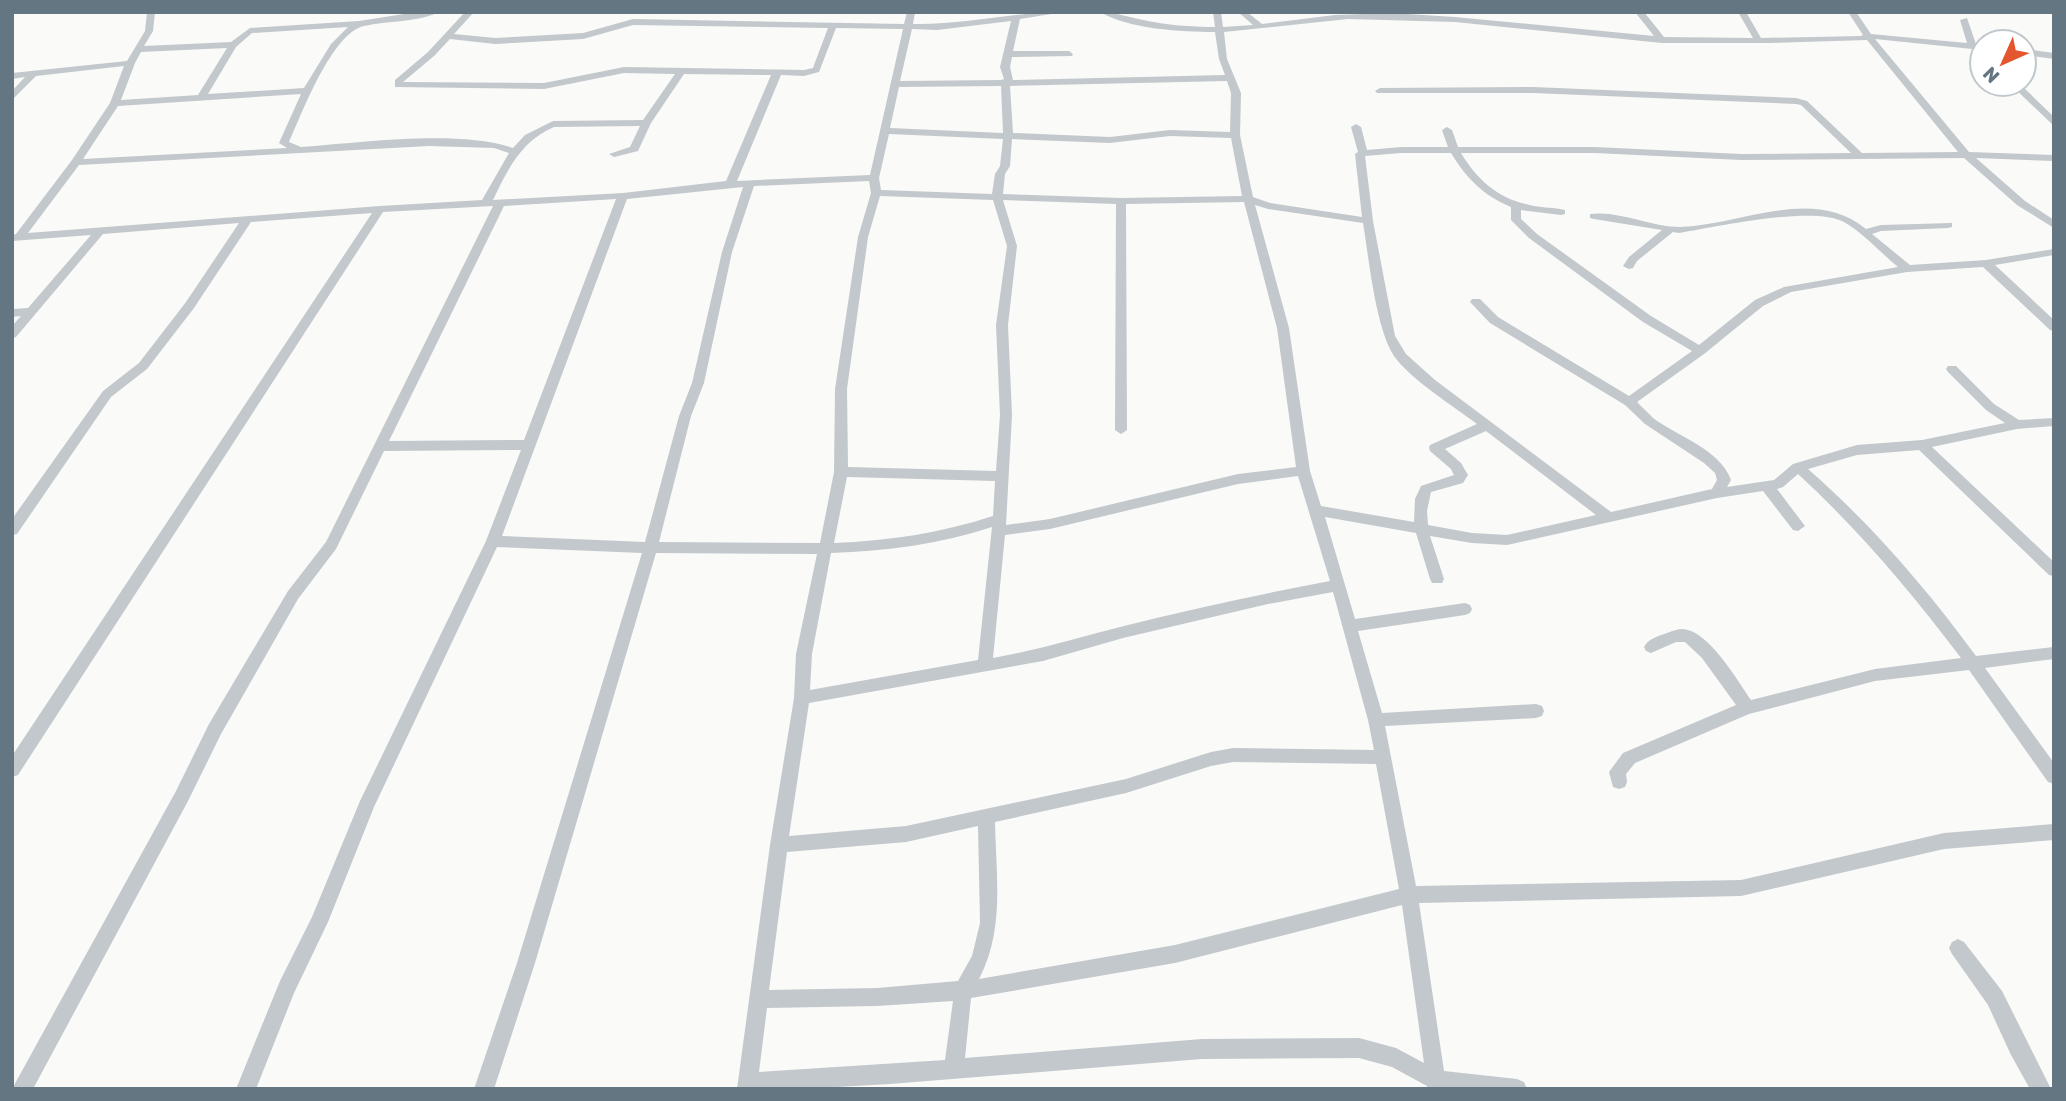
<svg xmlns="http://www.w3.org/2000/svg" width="2066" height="1101" viewBox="0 0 2066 1101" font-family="Rubik,sans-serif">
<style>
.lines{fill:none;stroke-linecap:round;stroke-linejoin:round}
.street{fill:#c3c8cc;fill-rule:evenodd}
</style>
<rect width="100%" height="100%" fill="#fafaf8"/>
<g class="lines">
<!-- street -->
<g class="street">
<path d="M147,12H155L153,31L144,46L231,42L250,28L359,21L417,12H439C420,22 386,21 364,26C332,33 302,113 289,142L301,147C359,143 458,129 513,148L525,135L553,121L643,120L675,74L624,73L544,89L395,87V80L428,52L465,12H474L454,34L495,38L583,33L633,19L904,24L907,12H915L913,24C964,25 1013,12 1064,12L1020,19L1013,51H1069L1073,54L1072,56L1012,57L1010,67L1013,80L1225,75L1219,59L1215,32C1181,32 1129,29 1100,12C1115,12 1128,17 1143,20C1167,25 1191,27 1215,27L1213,12H1221L1223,27L1253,25L1238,12H1247L1262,24L1335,15L1392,13L1455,17L1654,36L1635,12H1644L1664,37L1753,38L1738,12H1746L1761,38L1860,36L1863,35L1848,12H1856L1871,34L1967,43L1960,20L1967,18L1976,44H1982V50L1875,39L1969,152L2054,155V161L1976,158L2025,201L2054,220V228L2017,205L1964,158L1741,160L1595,153H1461C1476,178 1497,198 1526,204C1538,208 1552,207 1565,210V214L1561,215L1521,210V219L1537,234L1651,316L1699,345L1755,300L1784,287L1898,267C1882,254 1861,231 1844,222C1813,205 1717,227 1679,233L1673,232L1637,261L1633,268L1629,269L1623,266L1629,257L1662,230L1594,219L1590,218V214C1619,210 1651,227 1680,227C1741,225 1813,185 1866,229L1881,225L1952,223V227L1948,228L1881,231L1872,234L1910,265L1986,260L2054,249V255L1995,265L2054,320V331L2050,330L1983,267L1907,272L1791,292L1763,306L1704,354L1637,402C1642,407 1648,413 1653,418C1678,437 1720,449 1731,480L1727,487L1774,480L1793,464L1857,445L1922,440L2005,423L1986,410L1948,372L1946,369L1948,366H1956L1994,404L2019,420L2054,418V426L2017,429L1932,447L2054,562V576L2049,575L1919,450L1857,455L1808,469C1872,525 1926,588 1976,656L2054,647V659L1985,668L2054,763V784L2048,782L1969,670L1875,681L1749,714L1635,763L1626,774L1627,782L1625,787L1619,789L1613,787L1609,772L1623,753L1736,705L1702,658L1685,642H1676L1651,653L1646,651L1644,647C1648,639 1658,636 1667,633C1672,631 1678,629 1683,629C1709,631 1737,680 1751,700L1875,669L1961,658C1911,592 1859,530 1798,474L1783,487L1777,489L1805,526L1798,531L1793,530L1763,491L1717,498L1507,545L1472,543L1430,536L1444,579L1442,583H1432L1430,579L1416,533L1325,517L1355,619L1465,603L1470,605L1472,609L1470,613L1465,615L1358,631L1382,713L1536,704L1542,706L1544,711L1542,716L1536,718L1385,726L1416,886L1741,880L1944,833L2054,824V840L1944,849L1741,896L1419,903L1444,1071L1517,1079L1524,1082L1527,1089H1427V1086L1392,1067L1359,1058L1202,1059L890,1084L801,1089H737L770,845L794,698L796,654L817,554L656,553L535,963L494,1089H474L517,963L642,553L497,547L374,807L328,922L294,993L256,1089H236L280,981L312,917L360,801L486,541L521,450L384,451L336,549L298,599L221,734L188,801L33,1089H12L176,791L209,724L288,591L326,542L493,206L383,212L18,775L12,777V756L372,213L251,222L194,308L147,369L111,397L17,534L12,535V519L103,391L139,363L186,302L239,223L103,234L16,337L12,338V326L21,316L12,317V309L28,308L91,235L12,241V235L16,234L72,160L110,103L124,66L36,76L12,100V91L25,77L12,79V73L127,61L145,31ZM1348,19L1455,22L1662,43H1768L1867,40L1958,152L1862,153L1807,101L1796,98L1533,87L1380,88L1375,91L1377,93H1533L1796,104L1801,105L1851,153L1741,154L1595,147H1458L1452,130L1447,127L1442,130L1448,147H1401L1367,150L1361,127L1356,124L1351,127L1358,152L1355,154L1362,217L1270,203L1253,197L1240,135L1241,93L1227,59L1224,32ZM1011,21L1000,67L1004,79L1001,80L900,81L912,29L937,30ZM633,25L828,28L814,65L813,68L804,70L624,67L544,83L403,82L434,56L450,39L495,44L583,39ZM348,27L331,44L304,88L208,94L236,47L252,33ZM836,28L903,29L870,175L737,181L781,75L804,76L819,72ZM227,48L198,95L121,100L135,63L141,52ZM684,74L771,75L726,181L623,193L493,200C508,169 521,141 554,127L640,126L630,147L609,154L614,157L638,151L651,123ZM1227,81L1231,93L1230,132L1170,130L1110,137L1013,133L1010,86ZM1001,86L1003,133L890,128L899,87ZM301,94L279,143L287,148L83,159L118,106ZM889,134L1003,139L1000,166L995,174L992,194L881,190L879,178ZM1170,136L1231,138L1242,196L1121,198L1003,194L1005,174L1010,166L1012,139L1110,143ZM429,146L494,148L509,153L482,200L380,206L28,233L79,165ZM1401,153H1451C1466,178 1484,196 1511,207V220L1529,238L1643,322L1692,351L1629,396L1498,317L1480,299H1472L1470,302L1490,323L1625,405L1645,424L1704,463L1715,473L1717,480L1712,489L1611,512L1435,380L1406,354L1395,336L1373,221L1365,156ZM869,181L871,193L858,237L835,389L834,472L820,543L659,542L691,416L704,383L732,252L754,186ZM743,187L722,252L692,383L679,416L645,542L502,536L627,199ZM880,196L993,200L1007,246L996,325L1000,415L996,471L848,467L847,389L868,237ZM616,199L524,440L389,441L504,206ZM1003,200L1116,204L1115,430L1121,434L1127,430L1126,204L1244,202L1277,328L1296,467L1238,474L1050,519L1006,525L1012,415L1008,325L1017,246ZM1255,205L1268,209L1363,223C1369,258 1376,335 1397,360C1415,382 1453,406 1477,424L1430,445L1429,448L1430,451L1451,469L1454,475L1421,486L1415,499L1414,522L1321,506L1310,471L1289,328ZM1486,431L1596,515L1507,535L1472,533L1428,525L1427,511L1431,492L1463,483L1468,475L1461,463L1445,449ZM1298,476L1330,581C1261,594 1192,609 1124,626C1080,637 1038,650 993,658L1005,535L1050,529L1238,484ZM847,477L995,481L993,516C941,533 888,541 834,543ZM992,527L978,660L810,690L812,654L831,553C887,551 940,544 992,527ZM1333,592L1368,720L1374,750L1233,748L1211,752L1126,779L906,826L789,836L809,703L1043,661L1123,638L1268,604ZM1233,762L1376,764L1399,889L1175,945L979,979C1005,929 996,876 995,822L1126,793L1211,766ZM978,826L980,923L972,956L958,981L877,988L769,990L787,852L906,842ZM1402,905L1424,1063L1396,1048L1359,1038L1202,1039L965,1058L971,998L1175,963ZM953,1001L945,1060L759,1072L767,1008L877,1006Z"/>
<path d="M2024,49L2054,53V59L2024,55Z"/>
<path d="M2010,84H2020L2054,117V126Z"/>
<path d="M1958,939L1964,942L2002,991L2051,1089H2030L2011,1055L1988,1005L1952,954L1949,948L1952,942Z"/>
</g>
</g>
<!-- border -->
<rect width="2066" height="1101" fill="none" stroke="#657683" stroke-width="28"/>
<!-- north arrow -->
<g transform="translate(2003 63) rotate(225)"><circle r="33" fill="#ffffff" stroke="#c1c8cd" stroke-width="2"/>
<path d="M0-5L12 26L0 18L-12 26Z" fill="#e4572e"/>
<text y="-10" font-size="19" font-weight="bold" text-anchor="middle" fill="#657683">N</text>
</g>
</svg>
